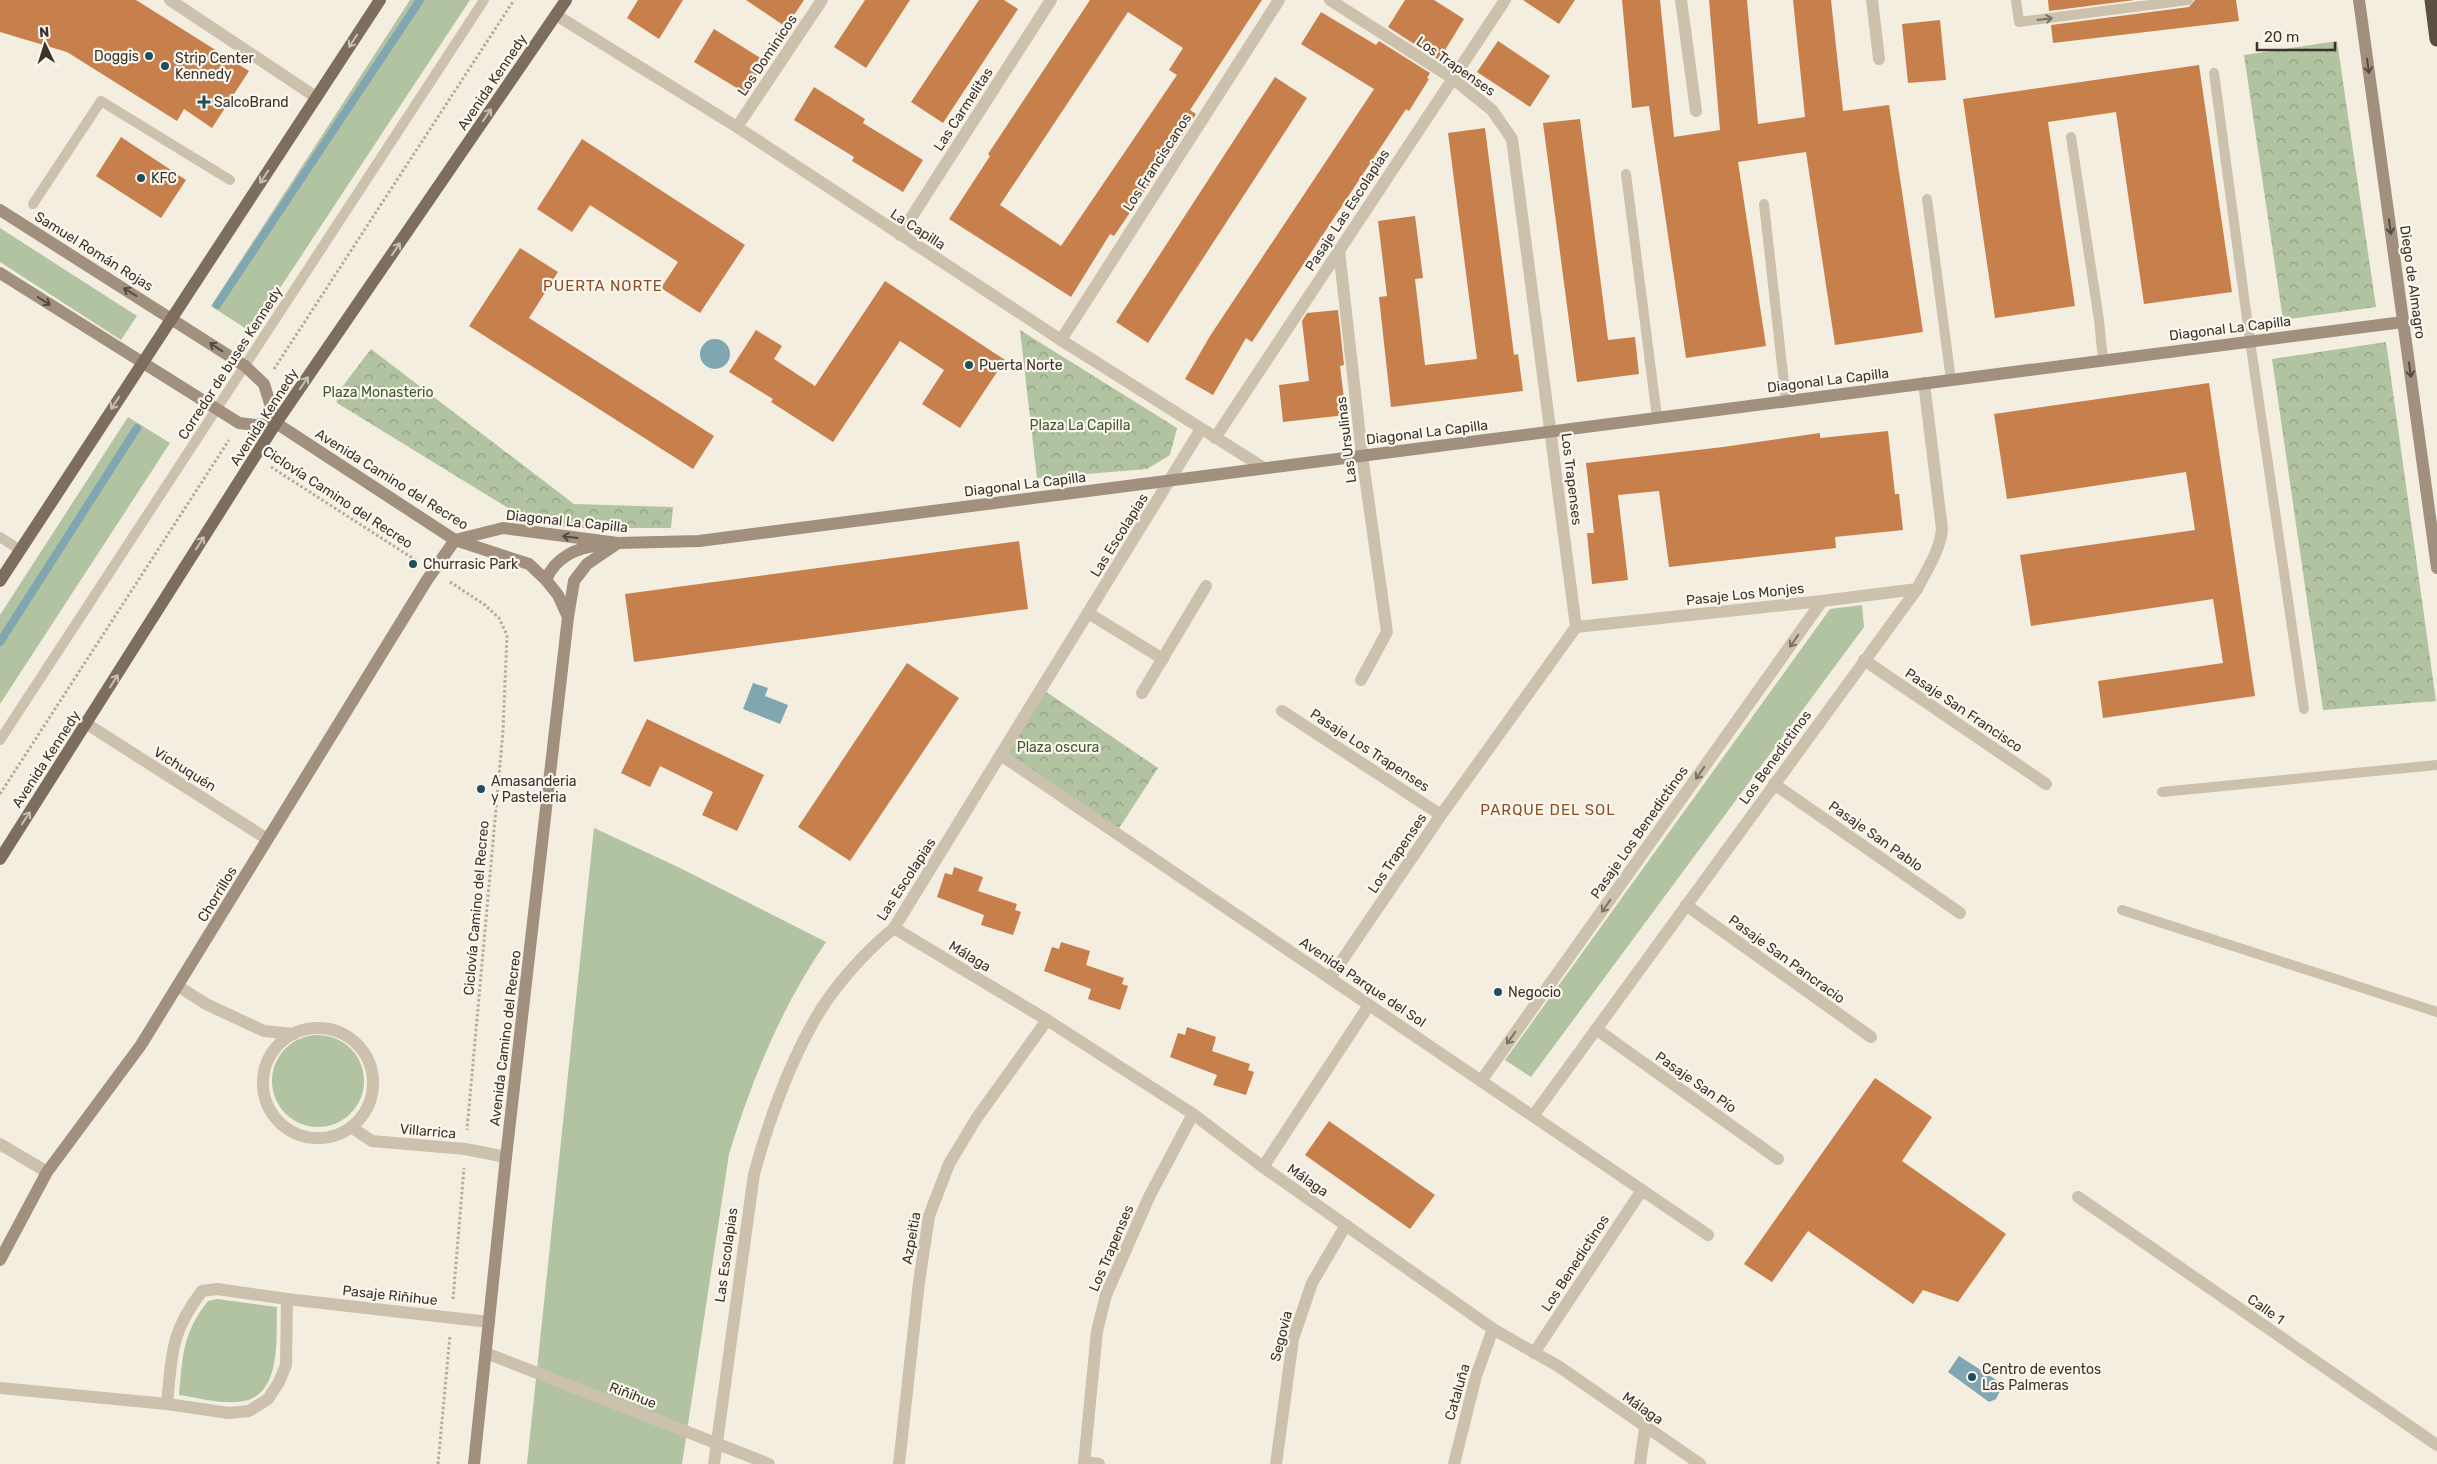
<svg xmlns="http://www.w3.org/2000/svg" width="2437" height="1464" viewBox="0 0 2437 1464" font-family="Rubik,sans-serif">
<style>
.grass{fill:#b1c3a0}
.forest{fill:url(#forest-crowns)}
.water{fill:#7fa6b1}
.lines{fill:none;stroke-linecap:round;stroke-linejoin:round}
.stream{stroke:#7fa6b1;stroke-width:8}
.building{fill:#c77f4c;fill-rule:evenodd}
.path{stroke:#b8ab96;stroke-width:3;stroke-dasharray:2.5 2.5;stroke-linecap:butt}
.lane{stroke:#ccc1ac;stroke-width:10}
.street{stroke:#ccc1ac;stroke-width:12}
.secondary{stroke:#a0907d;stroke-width:12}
.primary{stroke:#7c6d5c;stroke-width:12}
.highway{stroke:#5b4e42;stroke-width:15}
.oneway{stroke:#7c7365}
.oneway2{stroke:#c8c0b4}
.oneway3{stroke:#544a40}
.poi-dot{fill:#1f4e5d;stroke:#fbf7ee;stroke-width:2}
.labels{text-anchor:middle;stroke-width:4.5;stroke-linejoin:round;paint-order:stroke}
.street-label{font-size:14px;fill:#3b332b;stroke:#fbf7ee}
.poi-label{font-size:14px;fill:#3b332b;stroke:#fbf7ee;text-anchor:start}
.park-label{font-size:14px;fill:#42592e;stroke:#fbf7ee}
.neighbourhood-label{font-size:15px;letter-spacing:1px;fill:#8b4e23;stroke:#fbf7ee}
</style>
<defs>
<pattern id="forest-crowns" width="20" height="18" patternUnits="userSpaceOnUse" patternTransform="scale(1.25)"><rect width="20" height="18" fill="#b1c3a0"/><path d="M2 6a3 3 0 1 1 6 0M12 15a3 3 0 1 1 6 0" fill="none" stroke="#919f83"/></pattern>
</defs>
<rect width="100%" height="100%" fill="#f4eee1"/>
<!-- grass -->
<g class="grass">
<path d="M410,0H470L251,332L211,306Z"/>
<path d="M0,228L137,316L121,340L0,262Z"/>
<path d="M128,417L170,443L0,704V615Z"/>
<path d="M1862,605L1864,627L1531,1077L1505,1060L1830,609Z"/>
<path d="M594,828L680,868L826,942C781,1008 752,1079 729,1154L682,1464H527Z"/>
<circle cx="318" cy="1081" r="46"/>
<path d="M217,1299L277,1307C276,1335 282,1394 244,1401C223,1405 199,1398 179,1395C183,1355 182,1334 208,1301Z"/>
</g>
<!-- forest -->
<g class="forest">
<path d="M2337,41L2376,307L2283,320L2244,55Z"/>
<path d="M1020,330L1177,428L1170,455L1147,469L1037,478Z"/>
<path d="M2386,342L2436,701L2323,710L2272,359Z"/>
<path d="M371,349L574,504L673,507L671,528H571L542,523L513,511L337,403L336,395Z"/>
<path d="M1042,689L1158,768L1116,833L1001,755Z"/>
</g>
<!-- water -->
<g class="water">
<circle cx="715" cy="354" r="15"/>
<path d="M753,683L768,688L765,696L788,705L780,724L743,709Z"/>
<path d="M1959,1356L1998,1381L2001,1389L1996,1399L1989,1402L1948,1372Z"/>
</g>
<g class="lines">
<!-- stream -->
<g class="stream">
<path d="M217,305L420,0"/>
<path d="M0,642L137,428"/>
</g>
</g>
<!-- building -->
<g class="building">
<path d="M0,0H136L249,71L212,128L184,109L177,121L67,52L0,32Z"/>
<path d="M638,0H683L659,39L627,18Z"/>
<path d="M746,0H804L786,27Z"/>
<path d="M865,0H910L866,68L834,47Z"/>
<path d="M979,0H1004L1018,9L943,123L911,102Z"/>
<path d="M1090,0H1262L1190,110L1196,114L1183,135L1114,236L1110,234L1071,297L949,219L990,156L988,154ZM1128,12L1183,48L1169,70L1177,75L1061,246L1000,205Z"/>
<path d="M1405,0H1434L1464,19L1439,60L1388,27Z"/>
<path d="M1523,0H1575L1559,24Z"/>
<path d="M1622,0H1660L1674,137L1720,130L1709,0H1747L1758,124L1805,117L1793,0H1831L1843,111L1889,105L1923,332L1835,345L1806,152L1738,162L1766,346L1686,358L1649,106L1632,108Z"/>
<path d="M2048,0H2135L2049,11Z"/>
<path d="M2195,0H2236L2239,21L2053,43L2051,25L2189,7Z"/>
<path d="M1321,12L1376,45L1379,41L1430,73L1427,78L1429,79L1409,111L1406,109L1252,342L1246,338L1213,395L1185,379L1210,336L1374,89L1301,44Z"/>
<path d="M1940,20L1946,80L1908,83L1902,24Z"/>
<path d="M714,29L765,61L745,93L694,62Z"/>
<path d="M1498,41L1550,76L1530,107L1477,72Z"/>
<path d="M2199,65L2232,292L2144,304L2116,112L2048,122L2075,306L1995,318L1963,99Z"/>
<path d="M1275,77L1307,98L1148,343L1116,322Z"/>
<path d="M814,87L865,119L863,123L923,160L903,192L852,161L854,157L794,120Z"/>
<path d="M1580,119L1608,340L1635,337L1639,374L1577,382L1543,123Z"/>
<path d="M1485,128L1514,355L1518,354L1523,391L1391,407L1379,297L1387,296L1378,221L1415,216L1423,278L1415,279L1425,365L1477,359L1448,133Z"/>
<path d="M121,137L186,180L161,218L96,176Z"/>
<path d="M582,139L745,245L700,313L661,288L678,262L590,205L572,232L537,209Z"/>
<path d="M520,248L558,272L529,318L714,436L693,469L469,326Z"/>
<path d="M885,281L1005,360L960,428L922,404L944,370L900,341L833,442L771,402L773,399L729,372L756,330L782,346L774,359L815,386Z"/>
<path d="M1338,310L1344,365L1340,366L1346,415L1283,422L1279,385L1309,381L1302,321L1307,313Z"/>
<path d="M2209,383L2255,696L2103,718L2098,681L2223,663L2213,599L2031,626L2020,555L2195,530L2186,472L2007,499L1994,414Z"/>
<path d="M1888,431L1895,494H1899L1903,530L1835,537L1836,548L1669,567L1659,491L1618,495L1628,580L1592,584L1587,533H1594L1586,463L1723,447L1820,433V438Z"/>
<path d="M1019,541L1028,609L634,662L625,594Z"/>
<path d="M907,663L959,698L850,861L798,827Z"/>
<path d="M647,719L764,775L737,831L702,815L713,792L660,766L650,787L621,773Z"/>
<path d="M954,867L983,877L978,891L1017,904L1015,910L1021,912L1013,935L981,925L984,915L937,897L945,873L952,875Z"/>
<path d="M1061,942L1090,951L1086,965L1124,978L1122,984L1128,986L1120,1010L1088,999L1091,989L1044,971L1052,947L1059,949Z"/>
<path d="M1187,1027L1216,1037L1212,1051L1250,1064L1248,1070L1254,1072L1246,1095L1213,1085L1217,1075L1170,1057L1178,1033L1185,1035Z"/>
<path d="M1875,1078L1932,1117L1902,1161L2006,1234L1958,1302L1923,1290L1913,1304L1808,1231L1772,1282L1744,1264Z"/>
<path d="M1329,1121L1435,1195L1410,1229L1305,1155Z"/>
</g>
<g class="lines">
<!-- path -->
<g class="path">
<path d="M274,369L514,0"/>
<path d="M271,467L417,561"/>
<path d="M450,582L485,605L499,618L507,635L503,731L467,1130"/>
<path d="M0,794L229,440"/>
<path d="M453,1299L464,1168"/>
<path d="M438,1464L450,1335"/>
</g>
<!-- lane -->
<g class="lane">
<path d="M2016,0L2019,22L2188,0"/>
<path d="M2214,73L2250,341L2304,709"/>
<path d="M2071,137L2099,320L2103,360"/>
<path d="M1626,174L1657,417"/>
<path d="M1927,199L1951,380"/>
<path d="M33,204L101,101L230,180"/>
<path d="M1764,204L1786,401"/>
<path d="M0,537L20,550"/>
<path d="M0,740L484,0"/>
<path d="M2162,792L2437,765"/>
<path d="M2122,910L2437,1012"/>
</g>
<!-- street -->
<g class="street">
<path d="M170,0L316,97"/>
<path d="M1681,0L1696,111"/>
<path d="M1872,0L1879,59"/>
<path d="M556,15L737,127L1061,340L1264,468"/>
<path d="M737,127L822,0"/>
<path d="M900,235L1051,0"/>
<path d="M1339,250L1362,455L1387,632L1361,680"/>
<path d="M1061,340L1279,0"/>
<path d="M1215,438L1505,0"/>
<path d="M1088,613L1163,659"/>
<path d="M1576,627L1822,601L1917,589"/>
<path d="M1864,660L2046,784"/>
<path d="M1142,693L1206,586"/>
<path d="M1282,711L1441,815"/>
<path d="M87,724L267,839"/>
<path d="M1001,755L1708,1235"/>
<path d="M1774,784L1960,913"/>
<path d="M1686,905L1871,1037"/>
<path d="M894,928L1047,1020L1193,1114L1263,1167L1493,1329L1558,1366L1700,1464"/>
<path d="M1330,978L1441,815L1576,627L1512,139L1492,110L1452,78L1330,0"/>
<path d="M178,986L206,1004L264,1031L294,1034"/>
<circle cx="318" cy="1083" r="55"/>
<path d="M1596,1029L1778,1159"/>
<path d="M1481,1081L1822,601"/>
<path d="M1533,1116L1917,589C1927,569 1940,551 1942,529L1924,383"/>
<path d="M351,1127L372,1141L465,1149L506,1157"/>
<path d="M0,1144L47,1172"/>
<path d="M1263,1167L1369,1005"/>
<path d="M2078,1197L2437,1445"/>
<path d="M486,1353L769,1464"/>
<path d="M1534,1353L1642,1190"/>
<path d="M0,1388L167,1404L229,1413L249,1411L268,1399L279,1382L286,1365L287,1299L489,1322"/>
<path d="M167,1404C172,1354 170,1333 202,1291L217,1289L287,1299"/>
<path d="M1084,1462L1099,1464"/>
<path d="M714,1464L754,1174C768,1123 788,1067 814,1021C833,987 865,952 894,928L1201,429"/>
<path d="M899,1464L919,1282L929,1216L949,1164L976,1119L1047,1020"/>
<path d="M1084,1464L1097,1331L1106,1295L1149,1197L1193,1114"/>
<path d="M1276,1464L1293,1339L1312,1283L1346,1225"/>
<path d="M1454,1464L1476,1376L1493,1329"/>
<path d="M1640,1464L1645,1428"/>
</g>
<!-- secondary -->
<g class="secondary">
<path d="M2359,0L2437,568"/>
<path d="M0,210L245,366L264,384L276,423"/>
<path d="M0,273L239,423L255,425L276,423L455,540L529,564L546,580L558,595L568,617"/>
<path d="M455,540L503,528L618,543L699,541L2403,322"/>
<path d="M546,580C555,557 578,547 601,545"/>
<path d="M0,1260L47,1172L141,1045L427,580L455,540"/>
<path d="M474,1464L506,1157L568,617L574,581L587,564L618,543"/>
</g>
<!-- primary -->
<g class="primary">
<path d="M0,581L380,0"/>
<path d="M0,859L276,423L566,0"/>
</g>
<!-- highway -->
<path class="highway" d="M2432,0L2437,39"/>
</g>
<!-- one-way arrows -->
<defs><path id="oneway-shaft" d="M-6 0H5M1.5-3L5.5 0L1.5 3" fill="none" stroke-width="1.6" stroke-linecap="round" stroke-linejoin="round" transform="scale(1.25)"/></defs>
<g class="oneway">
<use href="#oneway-shaft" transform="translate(2045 19) rotate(-7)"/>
<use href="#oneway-shaft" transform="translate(1794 641) rotate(125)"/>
<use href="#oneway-shaft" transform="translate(1700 773) rotate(125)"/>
<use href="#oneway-shaft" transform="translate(1606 906) rotate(125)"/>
<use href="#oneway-shaft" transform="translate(1511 1038) rotate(125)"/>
</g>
<g class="oneway2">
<use href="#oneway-shaft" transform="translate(353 41) rotate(123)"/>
<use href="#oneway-shaft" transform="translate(487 115) rotate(-56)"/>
<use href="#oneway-shaft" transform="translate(264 177) rotate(123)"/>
<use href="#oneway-shaft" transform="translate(396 249) rotate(-56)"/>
<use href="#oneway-shaft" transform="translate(304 383) rotate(-56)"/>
<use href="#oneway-shaft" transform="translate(115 403) rotate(123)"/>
<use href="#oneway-shaft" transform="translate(200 543) rotate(-58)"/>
<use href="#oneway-shaft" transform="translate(114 681) rotate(-58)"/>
<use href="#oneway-shaft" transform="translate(26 818) rotate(-57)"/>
</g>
<g class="oneway3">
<use href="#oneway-shaft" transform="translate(2368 66) rotate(82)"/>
<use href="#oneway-shaft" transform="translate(2390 227) rotate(82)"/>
<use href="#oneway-shaft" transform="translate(130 292) rotate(-148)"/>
<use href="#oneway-shaft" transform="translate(44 301) rotate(32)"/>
<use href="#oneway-shaft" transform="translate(216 347) rotate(-147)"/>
<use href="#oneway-shaft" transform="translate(2410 370) rotate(82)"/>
<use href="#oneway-shaft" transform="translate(570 537) rotate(-173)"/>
</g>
<!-- markers -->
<g class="poi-dot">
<circle cx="149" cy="56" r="5"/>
<circle cx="165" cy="66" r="5"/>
<path d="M201.5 94.5h5v5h5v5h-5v5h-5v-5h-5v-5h5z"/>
<circle cx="141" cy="178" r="5"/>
<circle cx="969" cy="365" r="5"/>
<circle cx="413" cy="564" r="5"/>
<circle cx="481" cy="789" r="5"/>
<circle cx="1498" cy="992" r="5"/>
<circle cx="1972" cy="1377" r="5"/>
</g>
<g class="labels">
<!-- street labels -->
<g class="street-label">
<text transform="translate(767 55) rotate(-56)" y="5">Los Dominicos</text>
<text transform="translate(1456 66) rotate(35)" y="5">Los Trapenses</text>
<text transform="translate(492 82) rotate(-56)" y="5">Avenida Kennedy</text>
<text transform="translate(963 109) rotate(-57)" y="5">Las Carmelitas</text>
<text transform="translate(1157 162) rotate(-57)" y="5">Los Franciscanos</text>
<text transform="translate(1347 210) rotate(-57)" y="5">Pasaje Las Escolapias</text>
<text transform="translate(918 229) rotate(33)" y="5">La Capilla</text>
<text transform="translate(94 251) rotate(32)" y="5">Samuel Román Rojas</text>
<text transform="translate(2413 282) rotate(82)" y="5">Diego de Almagro</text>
<text transform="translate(2230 328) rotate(-7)" y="5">Diagonal La Capilla</text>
<text transform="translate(230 363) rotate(-57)" y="5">Corredor de buses Kennedy</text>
<text transform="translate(1828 380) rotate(-7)" y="5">Diagonal La Capilla</text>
<text transform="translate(264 417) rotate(-57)" y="5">Avenida Kennedy</text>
<text transform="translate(1427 432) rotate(-7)" y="5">Diagonal La Capilla</text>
<text transform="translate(1346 440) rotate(-97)" y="5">Las Ursulinas</text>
<text transform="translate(392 479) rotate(32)" y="5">Avenida Camino del Recreo</text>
<text transform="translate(1572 479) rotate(83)" y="5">Los Trapenses</text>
<text transform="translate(1025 484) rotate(-7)" y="5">Diagonal La Capilla</text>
<text transform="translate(338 497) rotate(33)" y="5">Ciclovía Camino del Recreo</text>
<text transform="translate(567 521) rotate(6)" y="5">Diagonal La Capilla</text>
<text transform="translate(1119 535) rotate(-58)" y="5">Las Escolapias</text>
<text transform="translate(1745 594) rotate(-6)" y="5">Pasaje Los Monjes</text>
<text transform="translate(1964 710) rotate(34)" y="5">Pasaje San Francisco</text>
<text transform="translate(1370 750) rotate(33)" y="5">Pasaje Los Trapenses</text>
<text transform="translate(1775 757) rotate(-54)" y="5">Los Benedictinos</text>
<text transform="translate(46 759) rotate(-57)" y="5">Avenida Kennedy</text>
<text transform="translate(185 769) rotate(32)" y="5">Vichuquén</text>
<text transform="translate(1639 832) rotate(-55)" y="5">Pasaje Los Benedictinos</text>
<text transform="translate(1876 836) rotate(35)" y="5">Pasaje San Pablo</text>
<text transform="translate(1397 853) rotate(-56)" y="5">Los Trapenses</text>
<text transform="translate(906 879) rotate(-57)" y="5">Las Escolapias</text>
<text transform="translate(217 894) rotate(-59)" y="5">Chorrillos</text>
<text transform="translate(476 908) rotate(-85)" y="5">Ciclovía Camino del Recreo</text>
<text transform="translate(970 956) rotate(31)" y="5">Málaga</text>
<text transform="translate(1787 959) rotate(36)" y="5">Pasaje San Pancracio</text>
<text transform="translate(1363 982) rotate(34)" y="5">Avenida Parque del Sol</text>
<text transform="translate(505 1038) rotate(-83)" y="5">Avenida Camino del Recreo</text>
<text transform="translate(1696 1082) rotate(35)" y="5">Pasaje San Pío</text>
<text transform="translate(428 1131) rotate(5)" y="5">Villarrica</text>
<text transform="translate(1308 1180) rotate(35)" y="5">Málaga</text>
<text transform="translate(911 1238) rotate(-80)" y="5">Azpeitia</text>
<text transform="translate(1111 1248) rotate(-67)" y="5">Los Trapenses</text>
<text transform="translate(726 1255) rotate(-82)" y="5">Las Escolapias</text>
<text transform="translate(1575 1263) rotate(-57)" y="5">Los Benedictinos</text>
<text transform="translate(390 1295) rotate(6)" y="5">Pasaje Riñihue</text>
<text transform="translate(2266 1309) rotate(35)" y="5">Calle 1</text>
<text transform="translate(1281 1336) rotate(-76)" y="5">Segovia</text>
<text transform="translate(1457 1392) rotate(-74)" y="5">Cataluña</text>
<text transform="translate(633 1395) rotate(21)" y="5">Riñihue</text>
<text transform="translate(1643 1408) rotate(35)" y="5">Málaga</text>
</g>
<!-- poi labels -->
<g class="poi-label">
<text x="139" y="61" text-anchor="end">Doggis</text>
<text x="175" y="63">Strip Center<tspan x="175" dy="16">Kennedy</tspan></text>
<text x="214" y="107">SalcoBrand</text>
<text x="151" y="183">KFC</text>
<text x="979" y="370">Puerta Norte</text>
<text x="423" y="569">Churrasic Park</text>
<text x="491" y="786">Amasanderia<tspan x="491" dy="16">y Pasteleria</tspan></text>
<text x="1508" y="997">Negocio</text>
<text x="1982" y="1374">Centro de eventos<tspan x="1982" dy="16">Las Palmeras</tspan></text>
</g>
<!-- park labels -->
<g class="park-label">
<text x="378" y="397">Plaza Monasterio</text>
<text x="1080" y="430">Plaza La Capilla</text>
<text x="1058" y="752">Plaza oscura</text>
</g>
<!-- neighbourhood labels -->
<g class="neighbourhood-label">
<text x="603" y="291">PUERTA NORTE</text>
<text x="1548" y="815">PARQUE DEL SOL</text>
</g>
</g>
<!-- north arrow -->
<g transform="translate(45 45) rotate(356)" stroke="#fbf7ee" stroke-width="4" paint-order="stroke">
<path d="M0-4L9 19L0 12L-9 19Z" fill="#3b332b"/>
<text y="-8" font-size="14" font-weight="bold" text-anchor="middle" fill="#3b332b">N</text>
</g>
<!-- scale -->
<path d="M2257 42v8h78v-8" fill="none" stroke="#3b332b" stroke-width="2.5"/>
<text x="2264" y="42" font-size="15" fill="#3b332b" stroke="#fbf7ee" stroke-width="4" paint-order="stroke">20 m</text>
</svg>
